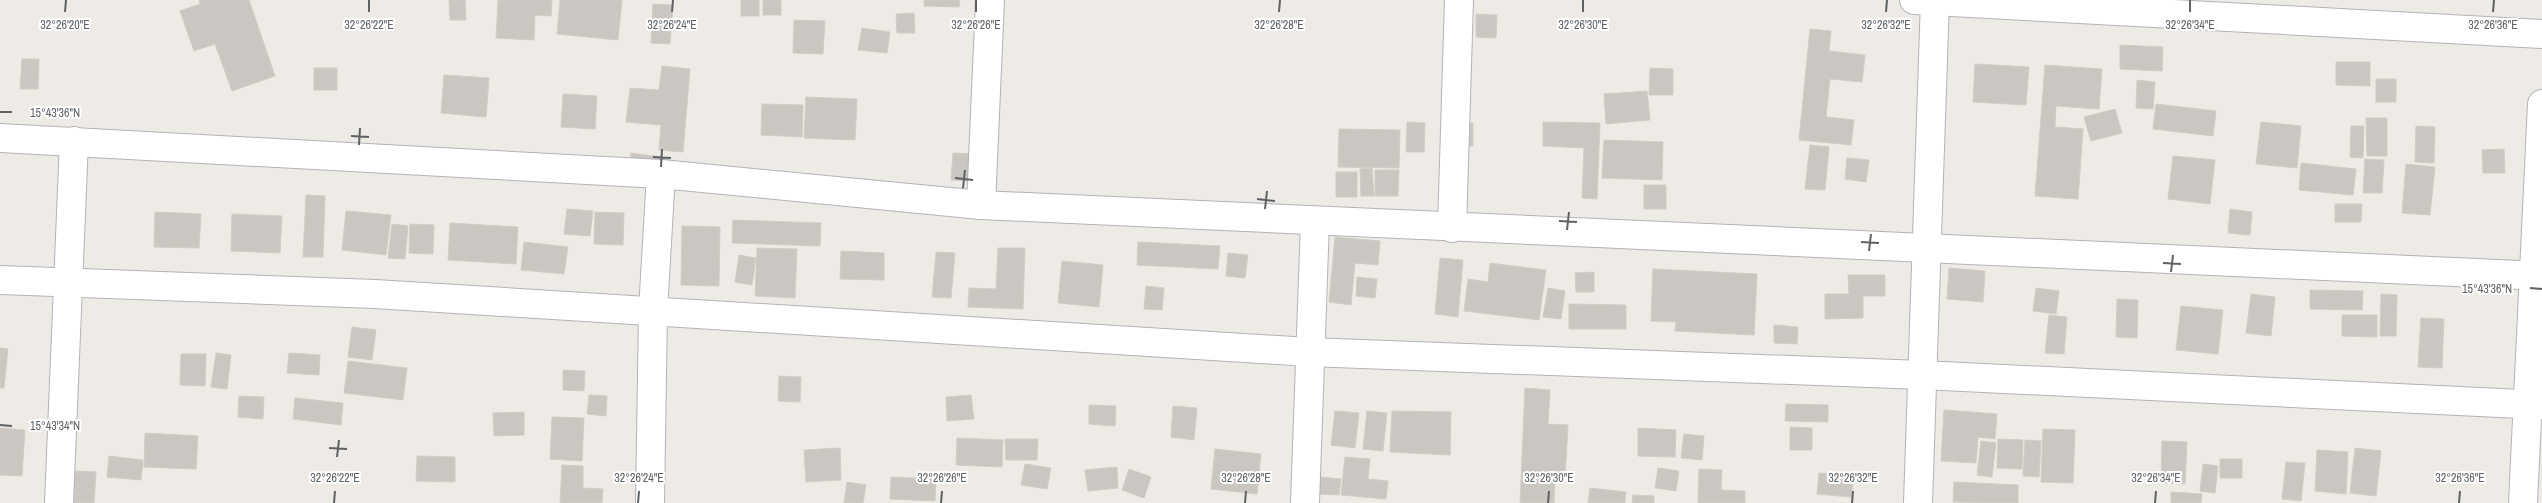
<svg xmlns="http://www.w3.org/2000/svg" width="2542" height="503" viewBox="0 0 2542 503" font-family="'Archivo Narrow',sans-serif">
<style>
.building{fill:#cac6c2;stroke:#d3ccc5}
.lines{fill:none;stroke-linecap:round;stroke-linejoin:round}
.minor-casing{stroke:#b1b4b7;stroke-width:30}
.minor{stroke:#fff;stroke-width:28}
.ticks{fill:none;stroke:#5e6265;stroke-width:2}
.ticks-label{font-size:12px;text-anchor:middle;fill:#5e6265;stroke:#fff;stroke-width:4;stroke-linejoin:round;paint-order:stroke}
</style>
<rect width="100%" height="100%" fill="#eeebe6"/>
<!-- building -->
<g class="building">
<path d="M199,0H249L275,76L232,91L215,44L194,51L180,11L200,4Z"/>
<path d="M449,0H465L466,20H450Z"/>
<path d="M498,0H552L551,16L535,15L534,40L496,38Z"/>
<path d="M560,0H622L618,40L557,34Z"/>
<rect x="741" y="0" width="18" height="16"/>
<rect x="763" y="0" width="18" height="15"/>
<path d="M924,0H960L959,7L924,6Z"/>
<path d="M653,4L673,5L670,44L651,43Z"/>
<path d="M914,13L915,33H897L896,14Z"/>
<path d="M1476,14L1497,15L1496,38L1476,37Z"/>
<path d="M794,20L825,21L823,54L793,53Z"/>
<path d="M862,28L890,32L887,53L858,50Z"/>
<path d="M1810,29L1831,31L1829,51L1865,55L1862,82L1830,79L1826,117L1854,120L1851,145L1799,140Z"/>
<path d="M2120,45L2163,47L2162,71L2120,69Z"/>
<path d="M22,59H39L38,89H20Z"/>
<path d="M2336,62H2370V86L2336,85Z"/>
<path d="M1975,64L2029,67L2026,105L1973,102Z"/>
<path d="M2045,65L2102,69L2099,109L2056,106L2055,127L2083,129L2078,199L2035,196Z"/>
<path d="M662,66L690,69L683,152L659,150L661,125L626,122L630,88L659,90Z"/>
<rect x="314" y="68" width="23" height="22"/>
<path d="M1650,68L1673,69V95H1649Z"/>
<path d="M444,75L489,78L486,117L441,113Z"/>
<rect x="2376" y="79" width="20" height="23"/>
<path d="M2137,80L2155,82L2153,109L2136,108Z"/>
<path d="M1647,91L1650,120L1606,124L1604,94Z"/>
<path d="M563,94L597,96L595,129L561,127Z"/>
<path d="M806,97L857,99L855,140L804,138Z"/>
<path d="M762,104L803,105L802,137L761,135Z"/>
<path d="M2156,104L2216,111L2213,136L2153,129Z"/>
<path d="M2115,109L2122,133L2091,141L2084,117Z"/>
<path d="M2366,118H2387V156H2367Z"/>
<path d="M1407,122L1425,123L1424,152H1406Z"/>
<path d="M1543,122L1600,123L1597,199L1582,198L1584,148L1543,146Z"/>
<path d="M2261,122L2301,126L2297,168L2256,164Z"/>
<path d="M1454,123H1473V146L1453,145Z"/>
<path d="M2351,126H2364L2363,158L2350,157Z"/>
<path d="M2416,126L2435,127L2434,163L2415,162Z"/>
<path d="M1339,129L1400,130L1399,168L1338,167Z"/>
<path d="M1604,140L1663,142L1662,180L1602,178Z"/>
<path d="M1810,145L1829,147L1825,190L1805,189Z"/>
<path d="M2504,149L2505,173H2483L2482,150Z"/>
<path d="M631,153L670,158L668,178L629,173Z"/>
<path d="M953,153L977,154L975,181L951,180Z"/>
<path d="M2173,156L2215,160L2210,204L2168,199Z"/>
<path d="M1847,158L1869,160L1866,182L1845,179Z"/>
<path d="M2365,159L2384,160L2382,193H2363Z"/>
<path d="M2301,163L2356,169L2353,195L2299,190Z"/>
<path d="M2406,164L2435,167L2430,215L2402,213Z"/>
<path d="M1372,168L1374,196H1361L1360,169Z"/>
<path d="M1375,170H1399L1398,196H1375Z"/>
<rect x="1336" y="172" width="21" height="25"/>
<rect x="1644" y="185" width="22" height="24"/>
<path d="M306,195L325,196L323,257H303Z"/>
<path d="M2335,204H2362L2361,222H2335Z"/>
<path d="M567,209L593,211L590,236L564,234Z"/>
<path d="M2230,209L2252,212L2250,235L2228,233Z"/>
<path d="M346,211L391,215L386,255L342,250Z"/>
<path d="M155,212L201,214L199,248L154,247Z"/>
<path d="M595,212L624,213L623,245L594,244Z"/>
<path d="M232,214L282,216L280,253L231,251Z"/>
<path d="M733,220L821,223L820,246L732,243Z"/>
<path d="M450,223L518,227L516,264L448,260Z"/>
<path d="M392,224L408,226L405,259L388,258Z"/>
<path d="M410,224L434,225L433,254L409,253Z"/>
<path d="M682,226L720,227L719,286L681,285Z"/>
<path d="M1335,237L1380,241L1378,265L1355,263L1351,305L1329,302Z"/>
<path d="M524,242L568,247L564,274L521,270Z"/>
<path d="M1138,242L1220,246L1218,269L1137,265Z"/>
<path d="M757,248L797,249L795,298L755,296Z"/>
<path d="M998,248H1025L1023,309L968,307L969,288L996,289Z"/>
<path d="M841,251L884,253V280L840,279Z"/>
<path d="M936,252L955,253L951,298L932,297Z"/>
<path d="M1228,253L1248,255L1245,278L1226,276Z"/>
<path d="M739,255L756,258L752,285L735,282Z"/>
<path d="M1440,258L1463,260L1458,317L1435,314Z"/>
<path d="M1062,261L1103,265L1099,307L1058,303Z"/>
<path d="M1490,263L1546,270L1539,320L1464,311L1468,279L1488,282Z"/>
<path d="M1949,268L1985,271L1983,302L1947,299Z"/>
<path d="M1653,269L1757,274L1754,335L1675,331L1676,322L1651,321Z"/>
<path d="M1594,272V292H1576L1575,273Z"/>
<path d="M1848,275H1885V296H1863V318L1825,319V294H1849Z"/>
<path d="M1357,277L1377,279L1375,298L1356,296Z"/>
<path d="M1146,286L1164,288L1162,310L1144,309Z"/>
<path d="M1548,288L1565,291L1561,319L1543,317Z"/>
<path d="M2036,288L2059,291L2056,314L2033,311Z"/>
<path d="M2310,290L2363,291L2362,310L2310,309Z"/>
<path d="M2251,294L2275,297L2271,336L2246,333Z"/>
<path d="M2381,294L2397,295L2396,336H2380Z"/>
<path d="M2117,299L2138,300L2137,338L2116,337Z"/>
<path d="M1569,304L1626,305V329H1569Z"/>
<path d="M2181,306L2223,310L2218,354L2176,350Z"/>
<path d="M2049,315L2067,317L2064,354L2045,353Z"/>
<path d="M2342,315H2377V337L2342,336Z"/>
<path d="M2421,318L2444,319L2442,368L2418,367Z"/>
<path d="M1774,325L1798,327L1797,344L1774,343Z"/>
<path d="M352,327L376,330L372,360L348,357Z"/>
<path d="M0,348L8,349L4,388H0Z"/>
<path d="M216,353L231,355L227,389L211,387Z"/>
<path d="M289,353L320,355L319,375L287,373Z"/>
<path d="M181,354H206L205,386L180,385Z"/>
<path d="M348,361L407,368L403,400L344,393Z"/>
<path d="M563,370L585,371L584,391L563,390Z"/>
<path d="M779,376L801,377L800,402L778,401Z"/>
<path d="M1525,388L1550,390L1548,424L1568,425L1565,479L1555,478L1554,503H1520Z"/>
<path d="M589,395L607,396L606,416L587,414Z"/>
<path d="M971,395L974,419L947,421L946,397Z"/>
<path d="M239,396L264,397L263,419L238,417Z"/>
<path d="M295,398L343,403L341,425L293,419Z"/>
<path d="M1786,404L1828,405V422L1785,421Z"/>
<path d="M1089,405L1116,406L1115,426L1089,424Z"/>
<path d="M1173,406L1197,408L1194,440L1171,437Z"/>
<path d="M1944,410L1997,414L1995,439L1978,437L1976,463L1941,461Z"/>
<path d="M1335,411L1359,413L1355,448L1331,445Z"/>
<path d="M1367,411L1387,413L1383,451L1363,449Z"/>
<path d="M1392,411L1451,412L1450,455L1390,452Z"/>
<path d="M524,412V435L494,436L493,413Z"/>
<path d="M552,417L584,418L582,461L550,459Z"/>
<path d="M1790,427L1812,428V450H1790Z"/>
<path d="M0,428L25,430L22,476L0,475Z"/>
<path d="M1638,428L1676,430L1675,457L1638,456Z"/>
<path d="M2043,429L2075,430L2073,483L2041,482Z"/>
<path d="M145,433L198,436L196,469L144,467Z"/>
<path d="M1684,434L1704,436L1702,460L1681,458Z"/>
<path d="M957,438L1003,440L1002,467L956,465Z"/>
<path d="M1005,439H1038L1037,460H1006Z"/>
<path d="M1998,439L2023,440L2022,469L1997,468Z"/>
<path d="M2025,440L2041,441L2039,477L2023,476Z"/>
<path d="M1981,441L1996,443L1992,477L1977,475Z"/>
<path d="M2162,441L2187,442L2185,484L2161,483Z"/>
<path d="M840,448L841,480L806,482L804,450Z"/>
<path d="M2355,448L2381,451L2376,496L2350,493Z"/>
<path d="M1215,449L1261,454L1257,494L1211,489Z"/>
<path d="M2317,450L2348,452L2346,494L2315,491Z"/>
<path d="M109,456L143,460L141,480L107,477Z"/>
<path d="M417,456L455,457V482L416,481Z"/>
<path d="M1345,457L1370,459L1368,479L1388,481L1386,499L1341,495Z"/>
<rect x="2220" y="459" width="22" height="19"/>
<path d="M2286,462L2305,463L2301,501L2282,499Z"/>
<path d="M1025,464L1051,468L1047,489L1021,485Z"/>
<path d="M2203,464L2218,466L2215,493L2200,491Z"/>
<path d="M562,465L583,466V488L603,489L602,503H560Z"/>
<path d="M1117,467L1118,488L1088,491L1085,470Z"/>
<path d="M1658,468L1679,471L1676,491L1655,488Z"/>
<path d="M1129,469L1151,477L1144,498L1122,490Z"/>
<path d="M1699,469L1722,470L1721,490L1745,491V503H1698Z"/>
<path d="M75,471L96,472L94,503H74Z"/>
<path d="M1819,473L1854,476L1851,497L1817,494Z"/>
<path d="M891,477L936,479L935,501L890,499Z"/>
<path d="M1320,477L1341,479L1339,495L1319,494Z"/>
<path d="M847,482L866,485L863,503H844Z"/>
<path d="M1954,482L2018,485V503L1953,502Z"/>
<path d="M1590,488L1626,492L1625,503H1588Z"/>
<path d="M2171,492L2202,494L2201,503H2171Z"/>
<path d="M1633,495L1654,496V503H1632Z"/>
</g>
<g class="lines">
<!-- minor casing -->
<g class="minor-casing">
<g id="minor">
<path d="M1914,0L2542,34"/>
<path d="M0,138L661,174L981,205L2542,276"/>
<path d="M981,205L990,0"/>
<path d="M1452,228L1459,0"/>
<path d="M0,280L375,294L1309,352L1922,375L2542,405"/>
<path d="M59,503L74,141"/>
<path d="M650,503L653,311L661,174"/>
<path d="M1305,503L1315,221"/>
<path d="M1918,503L1935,0"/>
<path d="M2523,503L2542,104"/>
</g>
</g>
<!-- minor -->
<use href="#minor" class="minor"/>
</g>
<!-- ticks -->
<path class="ticks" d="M65,12L66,0M369,12V0M672,12L673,0M976,12V0M1279,12L1280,0M1583,12V0M1886,12L1887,0M2190,12V0M2493,12L2494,0M0,112H12M351,136L369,137M359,145L360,128M653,157L671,158M661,167L662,149M955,178L973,180M963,188L965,170M1257,199L1275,201M1265,209L1267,191M1559,221L1577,222M1567,230L1569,212M1861,242L1879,243M1869,251L1871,234M2163,263L2181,264M2171,272L2173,255M2530,288L2542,289M0,425L12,426M329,448L347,449M337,457L339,440M334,503L335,491M638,503L639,491M941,503L942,491M1245,503L1246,491M1548,503L1549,491M1852,503L1853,491M2155,503L2156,491M2459,503L2460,491"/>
<g class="ticks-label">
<text x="65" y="29">32°26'20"E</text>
<text x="369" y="29">32°26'22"E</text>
<text x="672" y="29">32°26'24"E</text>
<text x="976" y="29">32°26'26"E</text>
<text x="1279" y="29">32°26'28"E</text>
<text x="1583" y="29">32°26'30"E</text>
<text x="1886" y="29">32°26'32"E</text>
<text x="2190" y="29">32°26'34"E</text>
<text x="2493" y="29">32°26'36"E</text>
<text x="55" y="117">15°43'36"N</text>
<text x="2487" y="293">15°43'36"N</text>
<text x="55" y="430">15°43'34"N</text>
<text x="335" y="482">32°26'22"E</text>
<text x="639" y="482">32°26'24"E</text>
<text x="942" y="482">32°26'26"E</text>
<text x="1246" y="482">32°26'28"E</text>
<text x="1549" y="482">32°26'30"E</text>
<text x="1853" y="482">32°26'32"E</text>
<text x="2156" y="482">32°26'34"E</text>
<text x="2460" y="482">32°26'36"E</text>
</g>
</svg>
